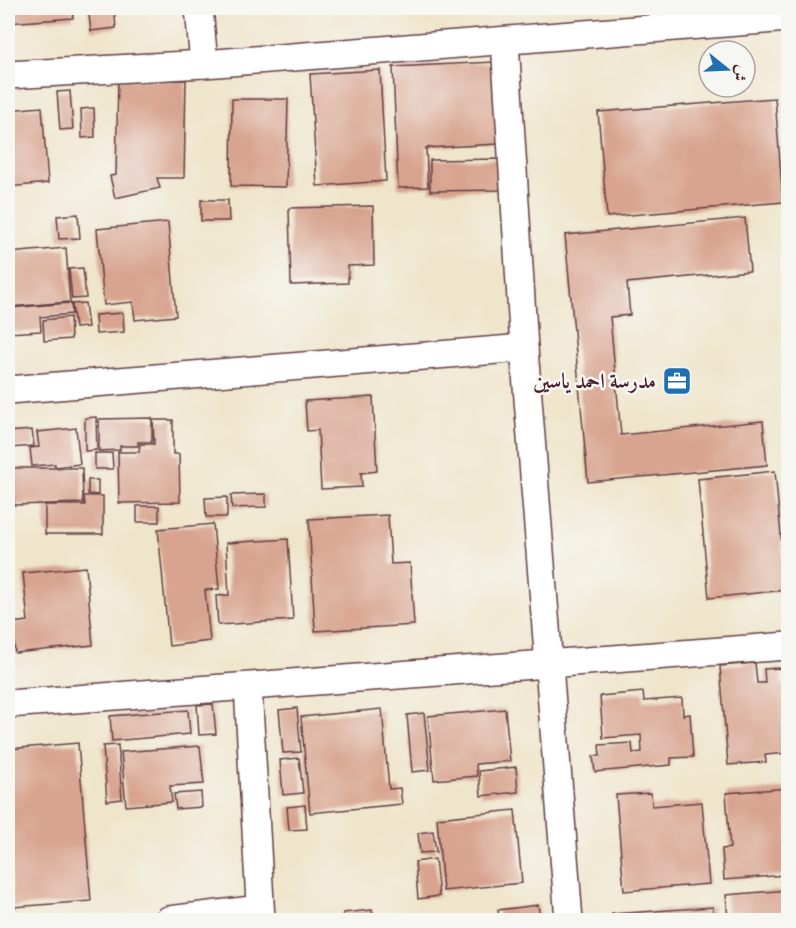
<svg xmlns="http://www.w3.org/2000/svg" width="796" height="928" viewBox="0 0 796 928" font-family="'EB Garamond',Amiri,serif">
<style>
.building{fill:#d8a48f}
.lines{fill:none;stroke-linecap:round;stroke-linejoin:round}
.minor-casing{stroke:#633d43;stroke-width:30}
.minor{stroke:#fff;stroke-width:27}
.labels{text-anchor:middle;stroke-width:5;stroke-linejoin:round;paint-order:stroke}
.poi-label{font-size:21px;font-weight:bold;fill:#4a1f2b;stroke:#f6f6f2;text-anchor:end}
</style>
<rect width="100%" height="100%" fill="#f6f6f2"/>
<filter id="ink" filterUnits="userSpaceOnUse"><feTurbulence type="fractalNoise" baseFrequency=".0167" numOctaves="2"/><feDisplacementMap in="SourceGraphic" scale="12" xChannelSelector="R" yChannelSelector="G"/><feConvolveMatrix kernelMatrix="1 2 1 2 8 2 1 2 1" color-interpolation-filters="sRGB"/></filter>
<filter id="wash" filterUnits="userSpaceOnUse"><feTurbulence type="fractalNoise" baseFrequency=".008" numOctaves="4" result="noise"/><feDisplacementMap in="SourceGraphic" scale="24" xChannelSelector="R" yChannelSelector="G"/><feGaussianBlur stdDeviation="1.35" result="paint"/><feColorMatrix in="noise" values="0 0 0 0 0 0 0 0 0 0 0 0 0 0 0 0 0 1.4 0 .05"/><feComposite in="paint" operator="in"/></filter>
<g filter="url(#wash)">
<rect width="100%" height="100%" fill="#efe5cb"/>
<g id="blocks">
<!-- building -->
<g class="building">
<path d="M8,8H72L73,18L8,23Z"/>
<path d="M88,8H114L116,28L91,31Z"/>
<path d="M495,62L498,144L426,148L428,187L398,188L393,67Z"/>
<path d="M380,70L386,181L317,186L310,74Z"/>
<path d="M118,79L186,80L184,178H157L160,188L115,198L110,176L116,175Z"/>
<path d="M70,91L73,129L60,130L57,92Z"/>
<path d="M775,98L783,202L607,217L598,112Z"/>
<path d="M232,99H288L286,187L231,186Z"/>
<path d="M42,107L48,183L8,187V110Z"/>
<path d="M94,108L95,137L82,138L81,109Z"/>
<path d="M501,159V190L430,191V160Z"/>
<path d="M201,200H228L229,221H201Z"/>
<path d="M373,206L374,265L348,266V283L291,285L289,208Z"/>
<path d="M78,214L80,238L59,239L57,216Z"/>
<path d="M745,218L750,271L627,283L630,315L610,317L621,435L763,421L767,465L588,482L565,235Z"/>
<path d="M168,222L176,316L135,320L133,302L104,305L97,229Z"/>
<path d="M66,248L70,302L8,307V253Z"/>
<path d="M83,268L86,298L72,299L69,269Z"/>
<path d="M71,303L72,314L40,317L41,331L8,333V308Z"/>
<path d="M85,303L88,327L75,328L72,304Z"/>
<path d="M123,313L124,332L96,334L95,315Z"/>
<path d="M70,317L71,339L44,341L43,320Z"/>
<path d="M373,397L377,471L361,473L362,487L321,489L318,430L307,431L305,401Z"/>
<path d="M96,417L97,450L85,451V418Z"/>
<path d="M152,418V442H138V446H120V450L99,451V419Z"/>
<path d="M153,420H173V454H179L180,502L119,503L118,452H139L140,444H154Z"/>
<path d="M76,428L80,464L55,467V464L32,466L30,448L39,447L37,432Z"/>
<path d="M32,430L34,446L10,448L8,432Z"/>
<path d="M95,453H112L113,469H95Z"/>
<path d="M13,468H82L83,503L14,505Z"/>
<path d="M775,471L786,590L709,598L698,479Z"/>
<path d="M88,480H98V495L88,494Z"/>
<path d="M266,494V507L232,508L231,495Z"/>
<path d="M84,496H103V534H45V505H85Z"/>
<path d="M227,497V517H206L205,498Z"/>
<rect x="137" y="506" width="22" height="16"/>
<path d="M388,515L391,564L410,563L414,625L315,631L309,519Z"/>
<path d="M213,524L219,589L205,590L210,641L169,646L158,529Z"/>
<path d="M288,539L293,620L218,625L216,596L229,595L226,543Z"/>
<path d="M86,567L93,645L15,653L12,623L28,621L23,573Z"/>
<path d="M755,663L757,683H765L764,669L780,668L782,685H788V753L765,755L766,762L728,765L720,666Z"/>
<path d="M643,692L644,701L682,698L683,715L690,714L693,757L671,758V765L595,772L593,756H600L599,745L632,743L633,753L642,752L641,735L603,738L600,696Z"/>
<path d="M213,704L216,734L199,735L197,705Z"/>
<path d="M297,708L301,752L283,753L279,710Z"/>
<path d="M382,709L389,789L400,788L402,804L310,813L301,717Z"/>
<path d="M505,709L510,761L476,764L477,776L434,780L428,716Z"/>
<path d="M188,710L190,734L112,741L110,716Z"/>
<path d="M424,713L430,770L412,772L407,715Z"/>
<path d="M78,743L91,901L13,907L8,836V749Z"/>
<path d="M118,745L122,799L107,801L103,746Z"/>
<path d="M200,746L204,784L170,786L172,802L126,806L121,752Z"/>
<path d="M299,758L303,793L283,795L280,760Z"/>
<path d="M516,767L518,792L481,796L479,771Z"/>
<path d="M788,788V882H785V875L724,880L722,849L730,848L726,793Z"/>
<path d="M201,792L202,807L176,809L174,794Z"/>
<path d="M651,793L652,806L702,802L709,884L624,891L616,795Z"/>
<path d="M305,805L307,829L289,830L287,807Z"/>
<path d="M515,810L522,883L443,891L437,818Z"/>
<path d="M433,831L436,852L420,853L418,833Z"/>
<path d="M435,859L439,896L418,899L415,862Z"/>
<path d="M788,890V920H760L759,918L728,920L726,895Z"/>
<path d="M538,905L540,918L523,920H499L498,910Z"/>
<path d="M713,907L714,920H613L612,914Z"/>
<path d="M372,910L374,920H344L343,913Z"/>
</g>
</g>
</g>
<g filter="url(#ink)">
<use href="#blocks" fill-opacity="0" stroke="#633d43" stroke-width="1.5"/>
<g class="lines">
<!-- minor casing -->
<g class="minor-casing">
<g id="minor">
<path d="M199,8L204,64"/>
<path d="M505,41L524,348L569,920"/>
<path d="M8,75L204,64L788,18"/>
<path d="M8,390L524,348"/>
<path d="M248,687L261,920"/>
<path d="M8,704L788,646"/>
<path d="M169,920L260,909"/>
</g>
</g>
<!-- minor -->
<use href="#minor" class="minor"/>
</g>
</g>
<!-- icons -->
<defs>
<g id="office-square" transform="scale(1.5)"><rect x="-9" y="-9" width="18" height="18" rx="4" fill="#1f6fb2" stroke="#f6f6f2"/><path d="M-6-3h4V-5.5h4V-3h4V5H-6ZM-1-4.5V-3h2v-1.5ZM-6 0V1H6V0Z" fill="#fff"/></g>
</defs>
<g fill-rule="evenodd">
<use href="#office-square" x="677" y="381"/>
</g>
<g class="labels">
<!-- poi labels -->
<g class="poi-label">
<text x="656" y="388">مدرسة احمد ياسين</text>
</g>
</g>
<!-- margin -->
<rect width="796" height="928" fill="none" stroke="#f6f6f2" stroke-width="30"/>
<!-- north arrow -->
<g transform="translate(727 69) rotate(108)"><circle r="28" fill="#f6f6f2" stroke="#b1a0a2" stroke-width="1.5"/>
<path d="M0-4.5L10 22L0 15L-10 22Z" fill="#1f6fb2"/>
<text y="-9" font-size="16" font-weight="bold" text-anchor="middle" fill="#4a1f2b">ش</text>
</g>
</svg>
